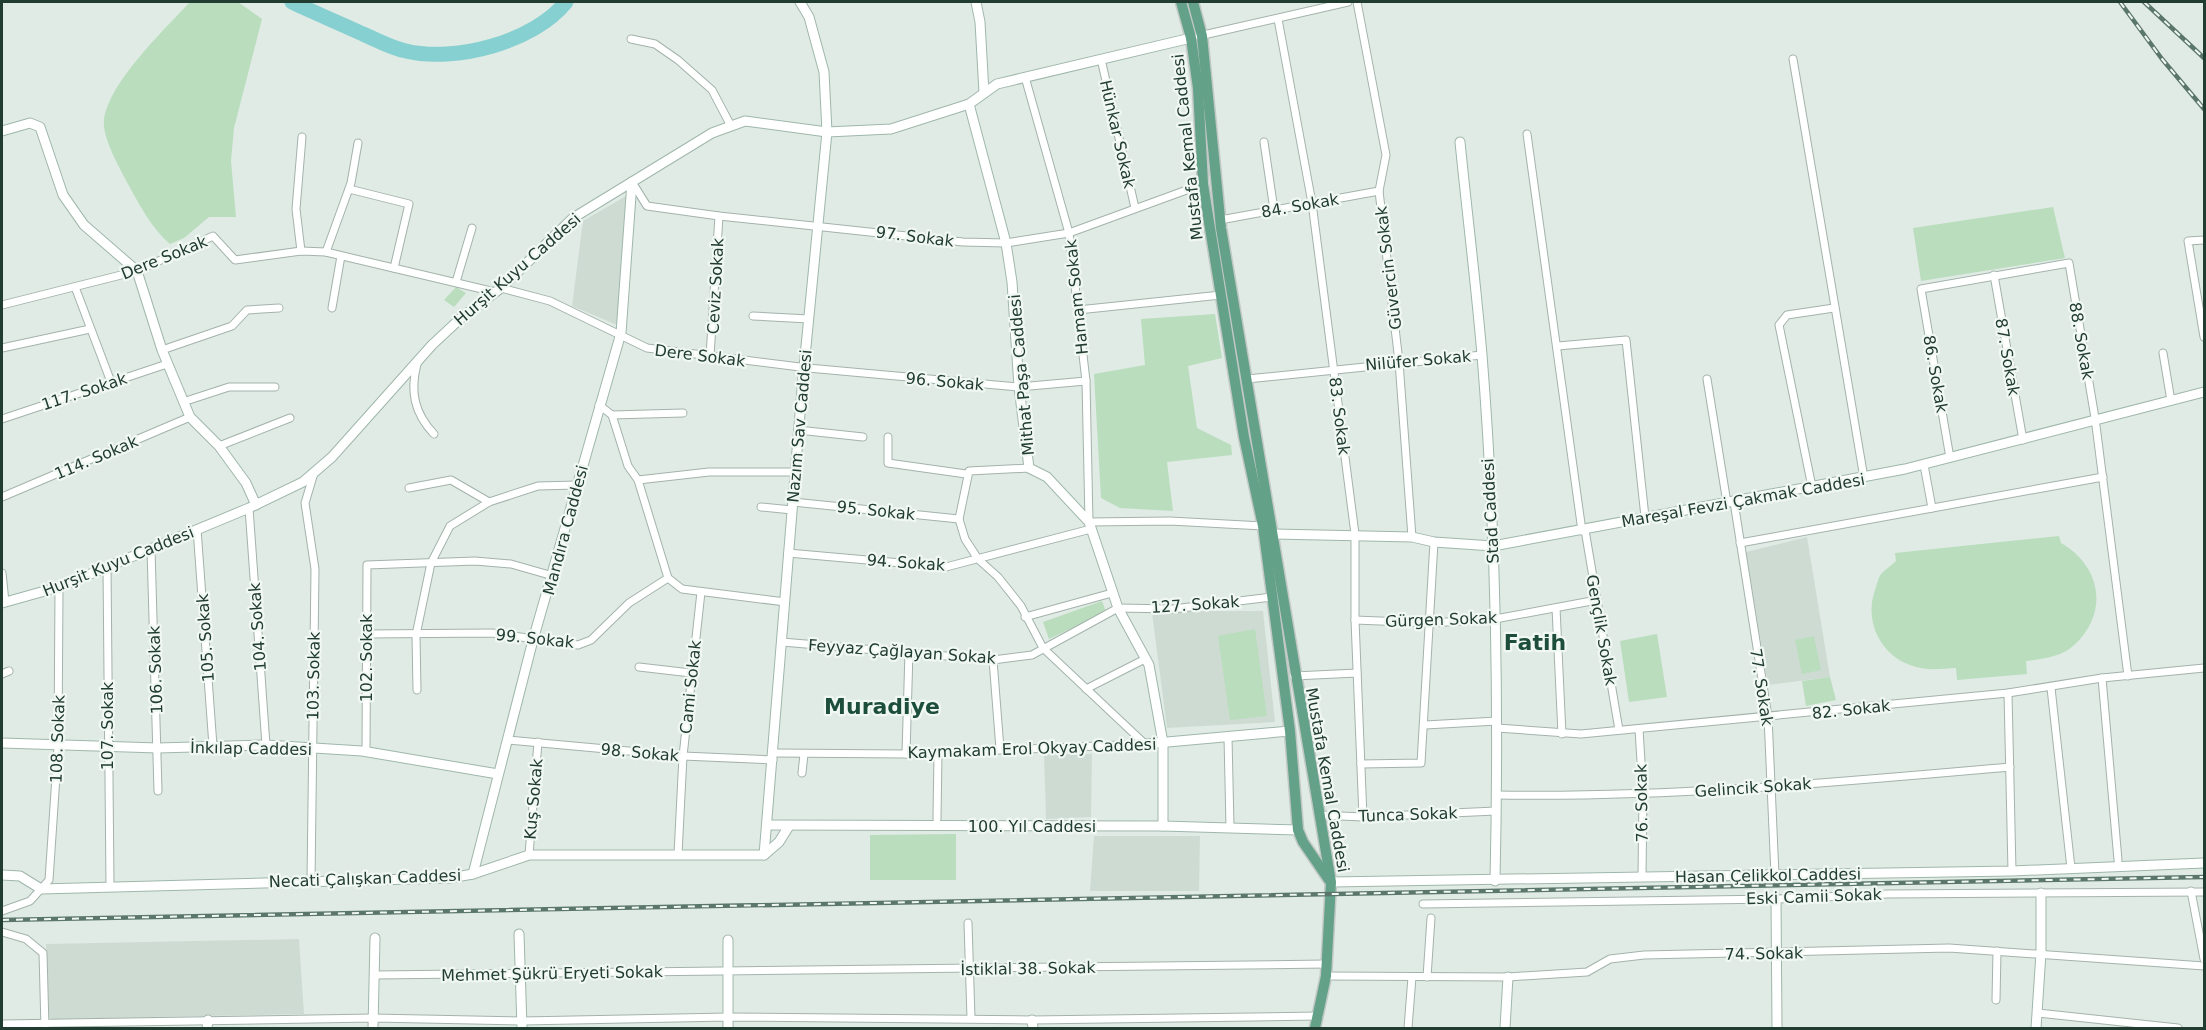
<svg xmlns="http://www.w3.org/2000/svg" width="2206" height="1030" viewBox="0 0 2206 1030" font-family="'DejaVu Sans',sans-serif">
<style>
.built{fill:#cedbd3}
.green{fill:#b9ddbd}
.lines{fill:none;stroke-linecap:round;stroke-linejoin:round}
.river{stroke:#87d0d1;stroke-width:15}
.street-casing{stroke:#a3b3ab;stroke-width:9}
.secondary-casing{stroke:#9fb7ab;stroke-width:11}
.primary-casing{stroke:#c1c8c5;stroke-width:13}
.street{stroke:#fff;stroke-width:7}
.secondary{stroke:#fff;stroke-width:9}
.primary{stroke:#64a189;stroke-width:10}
.rail-casing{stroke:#5b776c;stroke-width:4.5}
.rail{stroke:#f1f8f3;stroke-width:2;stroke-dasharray:7;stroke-linecap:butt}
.labels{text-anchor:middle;stroke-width:4.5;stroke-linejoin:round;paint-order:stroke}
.street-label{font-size:16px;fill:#213c31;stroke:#f1f8f3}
.district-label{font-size:22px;font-weight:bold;fill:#1d4e3b;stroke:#f1f8f3}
</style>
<rect width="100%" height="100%" fill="#e0ebe5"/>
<!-- built -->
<g class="built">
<path d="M626,196L617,325L572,306L583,221Z"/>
<path d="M1807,537L1830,677L1768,685L1746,552Z"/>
<path d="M1196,611H1263L1275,722L1167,728L1152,613Z"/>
<path d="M1044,754H1092L1091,817L1046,819Z"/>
<path d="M1094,836H1200L1199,891H1090Z"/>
<path d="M299,939L304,1014L52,1019L47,1015L46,944Z"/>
</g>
<!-- green -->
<g class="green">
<path d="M190,2H238L262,19L234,128L231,161L236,217H209L184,238L170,244C152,229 139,204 128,184C120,168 102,138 104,120C109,82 165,29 190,2Z"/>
<path d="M2053,207L2065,258L1921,281L1913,228Z"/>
<path d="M456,287L466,293L454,307L444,300Z"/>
<path d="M1215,314L1222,358L1188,366L1197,428L1231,445L1232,455L1167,462L1173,511L1120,508L1101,498L1094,374L1145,365L1141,319Z"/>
<path d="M2059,536L2061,543C2101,566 2110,613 2073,646C2061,657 2041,659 2026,661L2027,674L1957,680L1956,668C1941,669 1925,671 1910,665C1880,654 1864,621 1875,590C1877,585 1878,577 1882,573C1886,569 1892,565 1896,561L1895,553Z"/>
<path d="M1102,601L1106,612L1049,639L1043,622Z"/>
<path d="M1255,629L1267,716L1230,720L1218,636Z"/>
<path d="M1657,634L1667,697L1629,702L1620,641Z"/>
<path d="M1814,636L1821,670L1802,674L1795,640Z"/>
<path d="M1830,677L1836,700L1806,706L1802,681Z"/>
<path d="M956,834V880H870V835Z"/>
</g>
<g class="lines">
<!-- river -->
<path class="river" d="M292,2C315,13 339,23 363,34C377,40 391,48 406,51C455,63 534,42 566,2"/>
<!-- street casing -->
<g class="street-casing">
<g id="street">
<path d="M1357,2L1386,155L1379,191L1399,362L1412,537"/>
<path d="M1278,19L1312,203L1355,534V620L1363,817"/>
<path d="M1199,36L1348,2"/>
<path d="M631,39L655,44L678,60L712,90L731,126"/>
<path d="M1101,59L1135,208"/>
<path d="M1793,59L1864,478"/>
<path d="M1025,77L1069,233L1086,381L1089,522L1170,521L1263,526"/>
<path d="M1527,134L1582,531"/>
<path d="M1264,142L1274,210"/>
<path d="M632,182L647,206L719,216L963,242L1006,243L1069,233L1203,184"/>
<path d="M349,189L409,204L394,268"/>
<path d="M1220,220L1379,191"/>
<path d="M2204,240L2188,241L2204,337"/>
<path d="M301,251L296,209L302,137"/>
<path d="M326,252L351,183L358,143"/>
<path d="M1994,275L2023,440"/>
<path d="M456,282L472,228"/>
<path d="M75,287L111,382"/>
<path d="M501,288L550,301L647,348L808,368L1019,387L1086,381"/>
<path d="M2,305L137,271L213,236L235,260L301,251L326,252L495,292"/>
<path d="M332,308L341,256"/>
<path d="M1078,310L1221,295"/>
<path d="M753,316L809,319"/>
<path d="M1558,346L1626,340L1645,517"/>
<path d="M2,348L90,329"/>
<path d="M162,350L232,326L247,310L279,308"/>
<path d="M2163,353L2171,401"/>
<path d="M710,356L719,216"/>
<path d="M417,364C410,391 414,413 434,434"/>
<path d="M1247,379L1482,355"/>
<path d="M1707,379L1727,503"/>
<path d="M183,402L229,387H275"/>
<path d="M599,405L612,415L628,466L638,480L668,578"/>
<path d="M612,415L683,413"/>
<path d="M2,419L167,364"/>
<path d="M798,430L863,437"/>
<path d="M888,437V463L966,474"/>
<path d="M219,446L290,418"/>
<path d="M1950,458L1921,289L2069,263L2095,418L2128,676"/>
<path d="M1924,465L1932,508"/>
<path d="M1029,468L969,471L959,519L965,539L978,559L998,577L1021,606L1043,648L1145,744"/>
<path d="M638,480L709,472H795"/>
<path d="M1812,487L1779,325L1787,315L1834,308"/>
<path d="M409,488L451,480L489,502"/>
<path d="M2,497L190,417"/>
<path d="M793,502L959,519"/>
<path d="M1734,502L1768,717L1775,875"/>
<path d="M761,507L792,510"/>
<path d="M249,508L266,745"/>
<path d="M197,529L213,746"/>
<path d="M1585,530L1619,730"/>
<path d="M1740,543L2103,477"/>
<path d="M151,549L158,791"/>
<path d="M788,553L946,567L1091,529"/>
<path d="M107,567L110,885"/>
<path d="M2,573L5,602"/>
<path d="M1556,608L1562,734"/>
<path d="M1025,617L1112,593"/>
<path d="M1355,620L1430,623L1495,619L1597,600"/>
<path d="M366,634L492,633L578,645L591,640L629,603L668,578L682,589L785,602"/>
<path d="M782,642L993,660L1032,655L1118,608L1173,609L1272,597"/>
<path d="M993,660L1000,749"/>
<path d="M639,667L691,673"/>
<path d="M2,674L9,671"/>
<path d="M1294,676L1357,673"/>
<path d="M2102,678L2118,860"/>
<path d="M2051,688L2071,868"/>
<path d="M1086,689L1145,659"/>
<path d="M417,690L416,635L431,563L450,526L489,502L538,486L577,485"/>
<path d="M2008,693L2012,871"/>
<path d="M1425,725L1497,721"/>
<path d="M1497,728L1581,734L2008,693L2102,678L2204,668"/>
<path d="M1639,729L1643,794L1642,877"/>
<path d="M1228,737L1230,827"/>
<path d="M508,740L683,756L773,760"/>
<path d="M366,752L367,565L475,561L511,564L553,576"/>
<path d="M774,753L906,754L1145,744"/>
<path d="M906,754L909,651"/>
<path d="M1361,764L1421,763L1434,542"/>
<path d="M802,773L804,754"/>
<path d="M1497,795C1668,798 1839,782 2010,767"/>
<path d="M1319,815L1363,817L1496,811"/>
<path d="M937,819L938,752"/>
<path d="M678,854L683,756L701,592"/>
<path d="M529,855L538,742"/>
<path d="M311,881L315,569L305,503L314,473"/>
<path d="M2191,891L2204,959"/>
<path d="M1423,904L1776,899L1887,894L2204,892"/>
<path d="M2,911L30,901L49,880L58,747L59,587"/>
<path d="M968,923L971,1018"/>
<path d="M2,932L26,939L43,953L45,1028"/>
<path d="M375,975L1327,964"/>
<path d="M1326,976L1508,977L1587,972L1610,959L1644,955L1949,948L2204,966"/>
<path d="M1427,977L1431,918"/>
<path d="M1996,1000L1997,951"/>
<path d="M2038,1013L2178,1028"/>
<path d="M2,1024L373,1018L522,1021L728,1017L1032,1020L1319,1016"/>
<path d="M1408,1028L1412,977"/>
</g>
</g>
<!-- secondary casing -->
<g class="secondary-casing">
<g id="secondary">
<path d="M976,2L980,22L984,93"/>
<path d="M969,104L1006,243L1012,282L1019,387L1029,468L1047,477L1089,522L1118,608L1149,665L1163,743V826"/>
<path d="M2,131L30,123L40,127L63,195L84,225L137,271L162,350L190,417L219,446L246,483L256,505"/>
<path d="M1460,142C1467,213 1476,284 1482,355C1496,529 1499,705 1495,881"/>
<path d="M1274,534L1412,537L1434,542L1493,546L1905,469L2204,392"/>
<path d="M2,603L59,587L249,508L303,482L332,457L432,345L462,317L501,288L573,218L712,133L745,121L827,132L891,129L969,104L997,84L1191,38"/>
<path d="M2,743L158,748L266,745L362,751L498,774"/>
<path d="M1145,744L1290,731"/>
<path d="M767,825L1163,826L1298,830"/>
<path d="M764,855L803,377L827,132L824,72L809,17L800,2"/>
<path d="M473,874L533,640L621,333L632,182"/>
<path d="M2,875L20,876L41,889L450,878L473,874L529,855H764L779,842L789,826"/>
<path d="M1331,882L2012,871L2204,863"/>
<path d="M1776,899L1777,1028"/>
<path d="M519,934L522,1028"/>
<path d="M728,940V1028"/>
<path d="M1032,1020L1033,1028"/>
<path d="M207,1028L208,1020"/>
<path d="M373,1028L375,938"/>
<path d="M1505,1028L1508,977"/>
<path d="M2036,1028L2041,953V893"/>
</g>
</g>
<!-- primary casing -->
<g class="primary-casing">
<g id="primary">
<path d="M1181,2L1191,38L1198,88L1203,184L1209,222L1244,437L1263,526L1290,731L1298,830L1303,842L1329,880"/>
<path d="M1193,2L1202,36L1221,228L1331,882L1326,976L1315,1028"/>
</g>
</g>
<!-- street -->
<use href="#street" class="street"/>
<!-- secondary -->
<use href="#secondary" class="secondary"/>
<!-- primary -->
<use href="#primary" class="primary"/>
<!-- rail casing -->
<g class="rail-casing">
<g id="rail">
<path d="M2120,2L2162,59L2204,109"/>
<path d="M2144,2L2204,58"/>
<path d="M2,920L2204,877"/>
</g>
</g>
<!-- rail -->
<use href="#rail" class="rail"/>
</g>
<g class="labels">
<!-- street labels -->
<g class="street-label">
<text transform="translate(1118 134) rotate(77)" y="6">Hünkar Sokak</text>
<text transform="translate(1187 147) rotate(-96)" y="6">Mustafa Kemal Caddesi</text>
<text transform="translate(1300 205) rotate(-10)" y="6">84. Sokak</text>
<text transform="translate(915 236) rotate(7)" y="6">97. Sokak</text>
<text transform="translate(164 257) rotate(-22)" y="6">Dere Sokak</text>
<text transform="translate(1388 268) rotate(-97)" y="6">Güvercin Sokak</text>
<text transform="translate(517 269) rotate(-41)" y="6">Hurşit Kuyu Caddesi</text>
<text transform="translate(715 286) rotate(-87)" y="6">Ceviz Sokak</text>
<text transform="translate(1076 297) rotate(-96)" y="6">Hamam Sokak</text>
<text transform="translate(2082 341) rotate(80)" y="6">88. Sokak</text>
<text transform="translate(700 355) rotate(7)" y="6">Dere Sokak</text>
<text transform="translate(2008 357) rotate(80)" y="6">87. Sokak</text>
<text transform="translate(1418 360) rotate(-5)" y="6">Nilüfer Sokak</text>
<text transform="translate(1936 374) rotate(80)" y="6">86. Sokak</text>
<text transform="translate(1021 375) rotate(-95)" y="6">Mithat Paşa Caddesi</text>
<text transform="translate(945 381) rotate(5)" y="6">96. Sokak</text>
<text transform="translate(84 391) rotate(-18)" y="6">117. Sokak</text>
<text transform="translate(1340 416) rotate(83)" y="6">83. Sokak</text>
<text transform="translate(799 426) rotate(-85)" y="6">Nazım Sav Caddesi</text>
<text transform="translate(96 457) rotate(-23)" y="6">114. Sokak</text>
<text transform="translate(1743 500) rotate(-10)" y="6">Mareşal Fevzi Çakmak Caddesi</text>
<text transform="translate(876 510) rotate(6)" y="6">95. Sokak</text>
<text transform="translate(1490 511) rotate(-93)" y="6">Stad Caddesi</text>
<text transform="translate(565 530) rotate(-75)" y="6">Mandıra Caddesi</text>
<text transform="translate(118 561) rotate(-22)" y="6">Hurşit Kuyu Caddesi</text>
<text transform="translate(906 562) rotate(4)" y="6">94. Sokak</text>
<text transform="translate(1195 604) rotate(-4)" y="6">127. Sokak</text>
<text transform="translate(1441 619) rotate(-2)" y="6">Gürgen Sokak</text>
<text transform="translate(257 627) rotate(-94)" y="6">104. Sokak</text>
<text transform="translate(1602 630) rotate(80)" y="6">Gençlik Sokak</text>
<text transform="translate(205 638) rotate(-94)" y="6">105. Sokak</text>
<text transform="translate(535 638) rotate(6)" y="6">99. Sokak</text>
<text transform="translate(902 651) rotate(4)" y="6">Feyyaz Çağlayan Sokak</text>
<text transform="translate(366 658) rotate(-90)" y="6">102. Sokak</text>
<text transform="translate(155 670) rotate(-92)" y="6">106. Sokak</text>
<text transform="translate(313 676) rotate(-89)" y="6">103. Sokak</text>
<text transform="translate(690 687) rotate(-84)" y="6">Cami Sokak</text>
<text transform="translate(1762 687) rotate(81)" y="6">77. Sokak</text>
<text transform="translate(1851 709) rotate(-6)" y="6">82. Sokak</text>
<text transform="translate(107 726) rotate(-90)" y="6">107. Sokak</text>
<text transform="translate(57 739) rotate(-88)" y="6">108. Sokak</text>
<text transform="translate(251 748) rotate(1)" y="6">İnkılap Caddesi</text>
<text transform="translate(1032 748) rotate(-2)" y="6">Kaymakam Erol Okyay Caddesi</text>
<text transform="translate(640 752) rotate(5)" y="6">98. Sokak</text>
<text transform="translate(1328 780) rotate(80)" y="6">Mustafa Kemal Caddesi</text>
<text transform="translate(1753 787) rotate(-4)" y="6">Gelincik Sokak</text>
<text transform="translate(533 799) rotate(-85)" y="6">Kuş Sokak</text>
<text transform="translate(1641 803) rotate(-91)" y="6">76. Sokak</text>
<text transform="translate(1408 814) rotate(-2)" y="6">Tunca Sokak</text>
<text x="1032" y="832">100. Yıl Caddesi</text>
<text transform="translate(1768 875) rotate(-1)" y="6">Hasan Çelikkol Caddesi</text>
<text transform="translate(365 878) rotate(-2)" y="6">Necati Çalışkan Caddesi</text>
<text transform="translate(1814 896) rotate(-2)" y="6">Eski Camii Sokak</text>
<text transform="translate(1764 953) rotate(-1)" y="6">74. Sokak</text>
<text transform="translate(1028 968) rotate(-1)" y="6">İstiklal 38. Sokak</text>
<text transform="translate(552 973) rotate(-1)" y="6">Mehmet Şükrü Eryeti Sokak</text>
</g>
<!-- district labels -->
<g class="district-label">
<text x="1535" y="650">Fatih</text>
<text x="882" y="714">Muradiye</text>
</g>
</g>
<!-- border -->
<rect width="2206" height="1030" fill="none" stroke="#213c31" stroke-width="6"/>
</svg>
